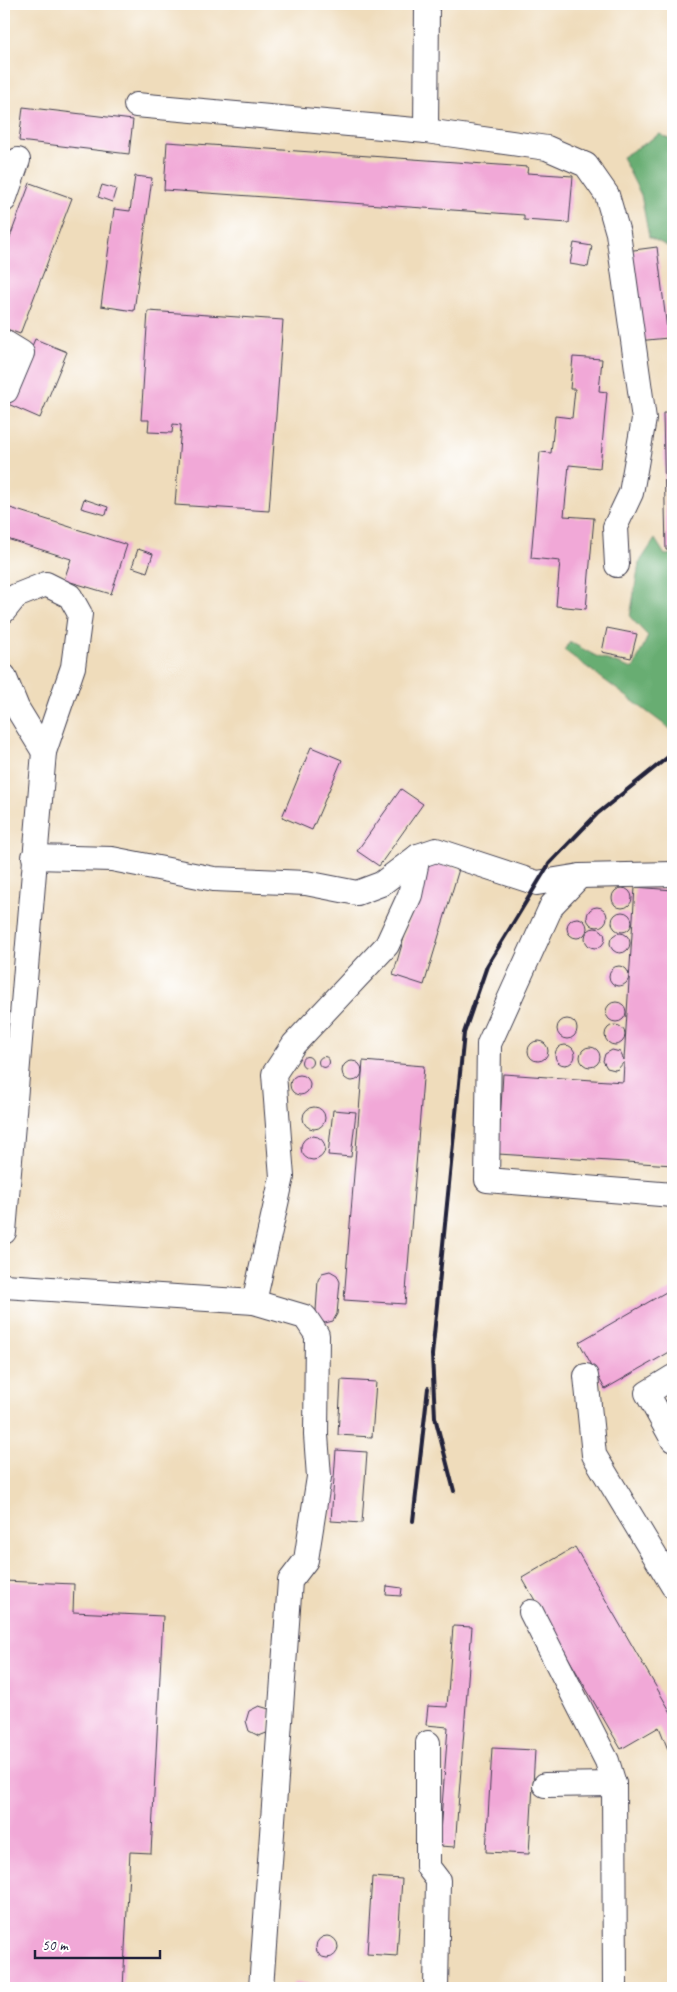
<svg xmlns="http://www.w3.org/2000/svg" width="677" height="1992" viewBox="0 0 677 1992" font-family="Caveat,sans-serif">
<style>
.forest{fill:#68ad72;stroke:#456856}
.building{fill:#f1a8d7}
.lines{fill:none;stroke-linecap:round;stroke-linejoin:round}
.minor-casing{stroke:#413e4e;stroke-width:26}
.minor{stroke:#fff;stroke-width:24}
.rail{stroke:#22223b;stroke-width:4}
</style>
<rect width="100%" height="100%" fill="#fff"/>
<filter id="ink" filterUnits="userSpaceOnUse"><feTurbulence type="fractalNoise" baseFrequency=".02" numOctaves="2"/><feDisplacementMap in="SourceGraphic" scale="10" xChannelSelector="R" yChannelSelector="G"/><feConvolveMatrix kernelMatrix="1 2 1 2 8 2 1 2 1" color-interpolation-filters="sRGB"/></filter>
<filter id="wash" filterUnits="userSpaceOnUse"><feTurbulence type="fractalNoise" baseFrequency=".0096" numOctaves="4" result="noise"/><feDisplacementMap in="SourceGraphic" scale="20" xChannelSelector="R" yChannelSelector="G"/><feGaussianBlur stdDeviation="1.12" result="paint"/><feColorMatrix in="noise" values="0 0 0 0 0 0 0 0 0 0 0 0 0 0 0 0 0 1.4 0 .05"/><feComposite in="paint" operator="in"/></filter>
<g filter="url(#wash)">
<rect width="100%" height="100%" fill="#efdcbb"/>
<!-- forest -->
<g class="forest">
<path d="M660,134L673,141V249L649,237L641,195L622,157Z"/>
<path d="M655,539L665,555L673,554V731L564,650L570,642L596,656L633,669L648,636L630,617L639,563Z"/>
</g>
<g id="blocks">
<!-- building -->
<g class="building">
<path d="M23,107L133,120L129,154L19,141Z"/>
<path d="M167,142L528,167L527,173L573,176L569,223L524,220V215L164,190Z"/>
<path d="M135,176L152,178L134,311L101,306L114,209L130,211Z"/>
<path d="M30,183L72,198L20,334L4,328V253Z"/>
<path d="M102,185L116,189L112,202L98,197Z"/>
<path d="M574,243L592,246L588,267L570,264Z"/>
<path d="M657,247L668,338L637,341L626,251Z"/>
<path d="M148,311L283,320L269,511L175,505L181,425L173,424L172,433L148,432L149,420H141Z"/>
<path d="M35,339L67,352L40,418L8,404Z"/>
<path d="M573,357L602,359L599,391L607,392L600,468L569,465L564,516L594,518L586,609L556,606L560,561L531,558L540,452L551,453L555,416L572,418L575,389H570Z"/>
<path d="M663,413H673V550H666Z"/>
<path d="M84,499L108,507L106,515L81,508Z"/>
<path d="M4,506L127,545L111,594L64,580L71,559L4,538Z"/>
<path d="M138,549L153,554L147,572L132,567Z"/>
<path d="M607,628L637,634L631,658L602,652Z"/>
<path d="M311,747L342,760L312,830L282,817Z"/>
<path d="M401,789L423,804L379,866L357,851Z"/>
<path d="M427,859L459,869L424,985L393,975Z"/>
<path d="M635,887L673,890V1165L498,1154L503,1074L623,1082L624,1062L618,1069L615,1070L607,1068L603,1061L605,1054L612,1050L620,1052L624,1060Z"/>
<circle cx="622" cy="898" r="10"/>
<circle cx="597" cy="917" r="10"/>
<circle cx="622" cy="922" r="10"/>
<circle cx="577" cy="928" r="10"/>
<circle cx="595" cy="938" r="10"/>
<circle cx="620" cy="943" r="10"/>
<circle cx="619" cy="976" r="10"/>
<circle cx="616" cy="1012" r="10"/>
<circle cx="567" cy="1029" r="10"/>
<circle cx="615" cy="1035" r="10"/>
<circle cx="538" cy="1051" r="10"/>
<circle cx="565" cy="1055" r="10"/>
<circle cx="590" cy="1057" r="10"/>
<circle cx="307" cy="1062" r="5.5"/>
<circle cx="324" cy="1062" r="5.5"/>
<circle cx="352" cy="1071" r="10"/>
<path d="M363,1061L424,1066L405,1304L344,1300Z"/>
<circle cx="300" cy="1085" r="10"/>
<circle cx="314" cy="1118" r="11"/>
<path d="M333,1110L356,1112L351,1157L328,1155Z"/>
<circle cx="313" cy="1148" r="12"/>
<path d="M330,1271L337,1275L340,1282L337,1314L333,1321L325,1323L318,1319L316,1311L318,1280L322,1273Z"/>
<path d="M673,1288V1350L605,1389L579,1342Z"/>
<path d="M341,1380L376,1382L372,1437L338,1435Z"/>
<path d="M336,1450L367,1452L362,1523L331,1521Z"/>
<path d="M575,1547L673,1716V1762L659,1727L621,1749L522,1578Z"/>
<path d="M4,1581L74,1584L73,1612L163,1616L151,1853L130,1852L123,1988H4Z"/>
<path d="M387,1586L402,1588L401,1596L386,1595Z"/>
<path d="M453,1626L472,1627L455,1847L439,1846L448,1727L426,1725L428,1706L447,1707Z"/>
<path d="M259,1706L269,1709V1732L259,1736L249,1731L246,1721L249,1711Z"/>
<path d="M492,1748L535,1750L529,1854L486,1852Z"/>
<path d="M372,1877L402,1879L397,1956L367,1954Z"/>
<circle cx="327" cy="1947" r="11"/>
<path d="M293,1982L324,1985V1988H293Z"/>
</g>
</g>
</g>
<g filter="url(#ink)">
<use href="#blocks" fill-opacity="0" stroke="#413e4e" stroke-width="1"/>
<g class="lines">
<!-- minor casing -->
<g class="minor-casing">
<g id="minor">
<path d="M136,105L426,131L427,4"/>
<path d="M426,131L547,148L586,165L607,195L618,233L644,419L631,493L615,527L617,565"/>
<path d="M4,200L18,160"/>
<path d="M4,342L22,353L6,391"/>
<path d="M4,611L16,596L46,584L70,596L80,614L73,667L44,752L4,1232"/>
<path d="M4,676L17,708L44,752"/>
<path d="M34,857L112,859L214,879L306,883L357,893L381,884L418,856L436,850L537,883L580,876L673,874"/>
<path d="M580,876L552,905L489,1044L487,1180L673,1195"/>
<path d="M4,1286L254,1302L282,1177L274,1074L294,1044L387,945L410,895L418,856"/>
<path d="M254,1302L305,1317L317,1335L316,1435L319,1477L306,1560L290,1581L261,1988"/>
<path d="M586,1376L594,1455L673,1586"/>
<path d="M673,1377L647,1393L673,1440"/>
<path d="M531,1612L607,1761L614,1784L615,1988"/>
<path d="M428,1743V1867L438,1880L436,1988"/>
<path d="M545,1785L614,1784"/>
</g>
</g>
<!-- minor -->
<use href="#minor" class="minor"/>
<!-- rail -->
<g class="rail">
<path d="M454,1491L435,1417L432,1355L464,1033L487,966L549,864L597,814L673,753"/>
<path d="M413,1521L428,1388"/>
</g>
</g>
</g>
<!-- margin -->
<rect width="677" height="1992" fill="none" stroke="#fff" stroke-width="20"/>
<!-- scale -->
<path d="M35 1950v8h125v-8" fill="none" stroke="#22223b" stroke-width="2.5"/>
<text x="42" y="1950" font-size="15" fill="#22223b" stroke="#ffffff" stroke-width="4" paint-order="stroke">50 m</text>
</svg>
